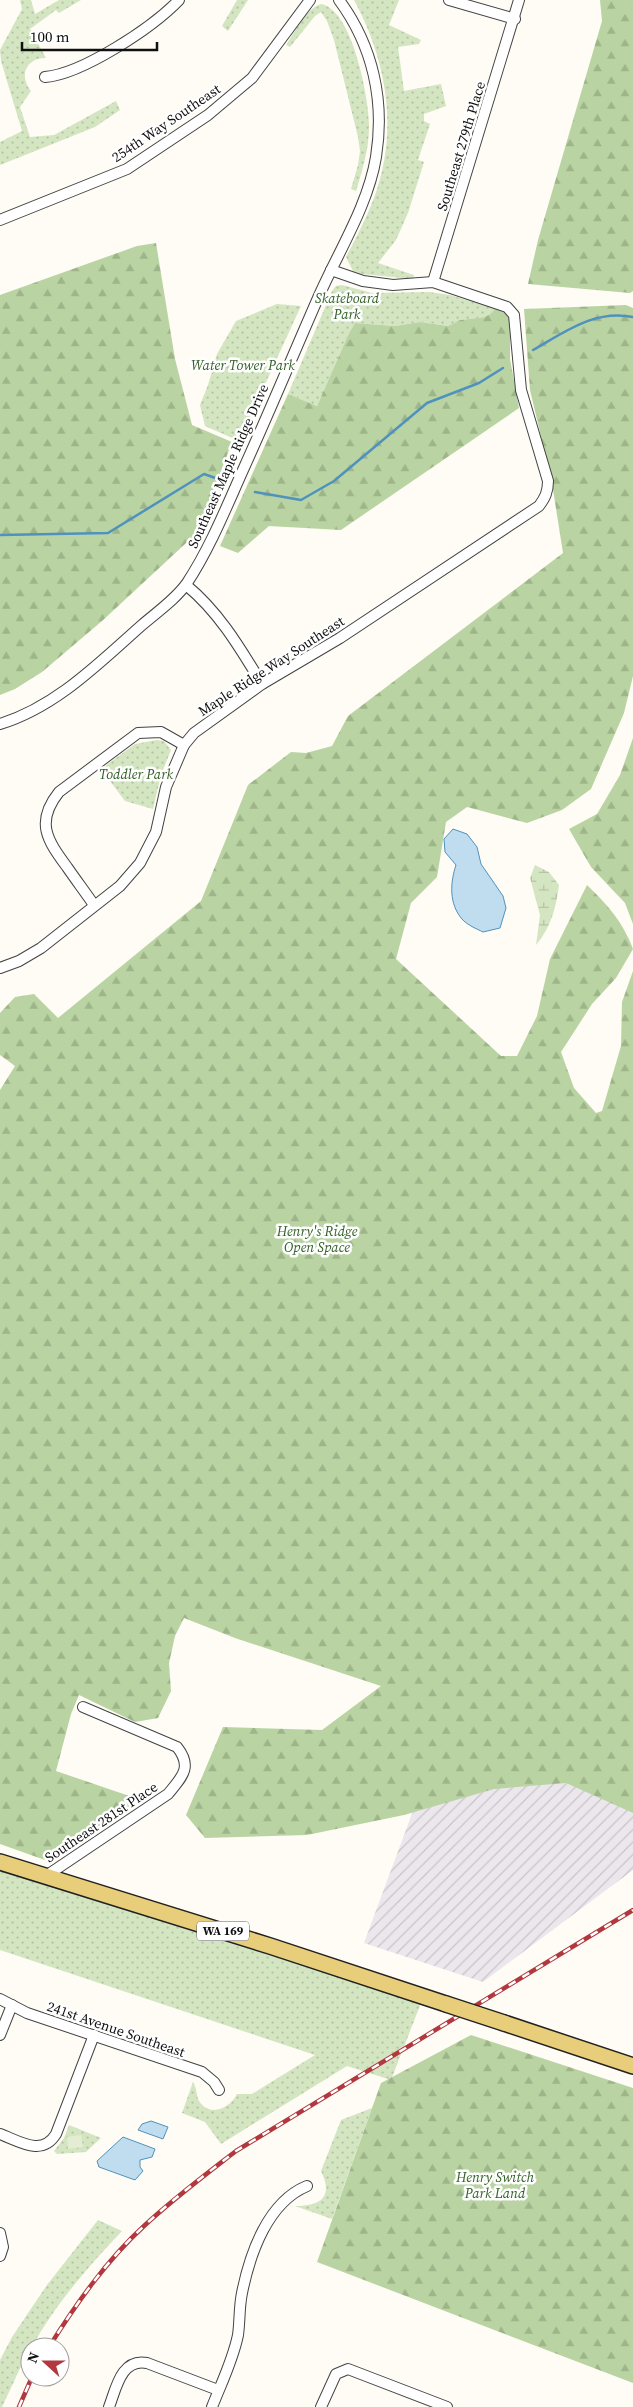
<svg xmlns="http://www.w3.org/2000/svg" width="633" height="2407" viewBox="0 0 633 2407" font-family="'Source Serif 4',serif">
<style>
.industrial{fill:url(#industrial-furrows)}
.grass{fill:url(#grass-dots)}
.forest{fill:url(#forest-firs)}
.wetland{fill:url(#wetland-marsh)}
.pitch{fill:#e4edd2}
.water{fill:#bfddef;stroke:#4f92be}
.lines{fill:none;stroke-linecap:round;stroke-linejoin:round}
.stream{stroke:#4f92be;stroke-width:2.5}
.street-casing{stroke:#434343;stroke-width:12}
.primary-casing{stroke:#212121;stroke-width:18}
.street{stroke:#fff;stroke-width:10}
.primary{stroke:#e8cd7a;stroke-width:15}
.rail-casing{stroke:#b0383e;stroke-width:4.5}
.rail{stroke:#fff;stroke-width:2.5;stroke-dasharray:8;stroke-linecap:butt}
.primary-bridge-casing{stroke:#212121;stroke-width:18;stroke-linecap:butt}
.primary-bridge{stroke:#e8cd7a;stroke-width:15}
.labels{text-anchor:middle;stroke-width:5;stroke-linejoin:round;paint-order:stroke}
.shield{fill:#fff;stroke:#585858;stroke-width:1}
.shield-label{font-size:12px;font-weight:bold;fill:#101010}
.street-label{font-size:14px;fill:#101010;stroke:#fff}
.park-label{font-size:14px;font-style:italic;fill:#336127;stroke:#fff}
</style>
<defs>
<pattern id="industrial-furrows" width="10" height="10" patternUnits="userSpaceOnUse" patternTransform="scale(1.25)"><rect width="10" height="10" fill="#ece6ed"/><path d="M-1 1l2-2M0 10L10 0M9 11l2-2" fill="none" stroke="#c9c4ca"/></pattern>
<pattern id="grass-dots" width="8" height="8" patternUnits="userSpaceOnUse" patternTransform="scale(1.25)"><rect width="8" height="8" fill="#d4e5c1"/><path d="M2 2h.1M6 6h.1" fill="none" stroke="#b5c3a5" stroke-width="1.8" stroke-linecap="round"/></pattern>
<pattern id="forest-firs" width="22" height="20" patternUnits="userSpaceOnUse" patternTransform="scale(1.25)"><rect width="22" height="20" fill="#b9d4a2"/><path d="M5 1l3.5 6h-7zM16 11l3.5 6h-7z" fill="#9eb58a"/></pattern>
<pattern id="wetland-marsh" width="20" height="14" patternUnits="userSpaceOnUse" patternTransform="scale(1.25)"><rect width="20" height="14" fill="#d4e5c1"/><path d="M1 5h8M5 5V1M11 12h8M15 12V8" fill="none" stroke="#b5c3a5"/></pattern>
</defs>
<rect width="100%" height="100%" fill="#fefcf5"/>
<!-- industrial -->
<path class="industrial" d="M449,1714L633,1796V1870L483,1982L364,1943Z"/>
<!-- grass -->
<g class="grass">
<path d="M20,0H31L35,14L59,0H81L59,13L56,10L30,29L46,58C25,58 19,76 31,91L20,107L30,137L54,135L116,101L120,110L95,127L0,165V142L22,131L1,61L0,50L22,9Z"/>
<path d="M237,0H248L228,31L222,26Z"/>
<path d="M354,0H399L389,25L421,40L419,44L398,47L404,91L441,84L446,106L424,114V121L430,124L418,160L424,162L408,213L396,240L378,263L414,275L413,279L361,274L353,271L346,257C356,238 366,219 374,198C399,131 387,61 354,0Z"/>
<path d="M321,4C353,10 369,100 369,127C369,149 362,171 356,191L351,189L358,165L360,151L358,137L334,40L327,21L321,12L315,16L290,47L286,45C295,32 306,8 321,4Z"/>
<path d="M342,285L372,293L429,292L450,295L494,308L493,312L485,317L460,320L448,326L420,322L395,326L355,323L349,333L317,406L288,394L332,291L336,286Z"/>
<path d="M277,304L301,306L239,441L205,426L200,405L208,385L217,354L236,321Z"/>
<path d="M157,740L164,741L171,750L161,775L153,809L125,801L101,769L135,744Z"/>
<path d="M0,1863L421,2003L391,2080L347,2066L221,2144L205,2122L182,2113L193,2082C197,2088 196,2095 199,2101C210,2118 230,2108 237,2094H252L315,2055L0,1950Z"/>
<path d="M372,2108L332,2219L295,2206C320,2206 334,2198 321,2171L341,2120Z"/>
<path d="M69,2125L101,2138L86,2152L57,2154L54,2151L64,2138Z"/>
<path d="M98,2220L122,2231C88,2267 56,2303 32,2347H30L2,2407H0V2360L12,2337L47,2285Z"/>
</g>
<!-- forest -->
<g class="forest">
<path d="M600,0H633V291L630,293L528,284L538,240L602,21Z"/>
<path d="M156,243L175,359L192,425L232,442L198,532L102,621L42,672L15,689L0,695V295L137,246Z"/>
<path d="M626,305L633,308V676L624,713L591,789L562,810L527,823L467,807L446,822L437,877L411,903L396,959L501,1056H517L537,1016L550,959L587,885C608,905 623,922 633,949L616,978L592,1004L561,1052L574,1088L596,1113L602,1111L621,1046L622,1002L633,971V1813L566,1783L494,1789L404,1815L307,1835L205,1838L186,1815L223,1727L322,1730L381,1686L235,1638L184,1618L175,1636L169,1663L171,1691L158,1718L135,1722L79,1695L71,1714L56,1771L144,1801L45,1860L0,1844V1090L15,1066L0,1055V1013L15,997L34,994L58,1018L201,901L248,785L291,752L306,753L332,746L348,716L563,553L552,483L530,390L524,309Z"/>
<path d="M494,308L505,313L510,320V359L519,408L341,530L269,526L238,553L220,546L288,394L317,406L349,333L355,323L395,326L420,322L448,326L460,320L485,317L493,312Z"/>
<path d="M633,738V924L625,903L591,867L569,829L597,814L620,775Z"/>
<path d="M471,2035L633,2088V2383L317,2262L381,2083Z"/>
</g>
<!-- wetland -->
<path class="wetland" d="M535,865L549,872L559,885C556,908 551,927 536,945L540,915L530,878Z"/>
<!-- pitch -->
<path class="pitch" d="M81,2135L83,2147L68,2149L67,2137Z"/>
<!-- water -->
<g class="water">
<path d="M453,829L467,834L477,847L481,864L503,896L506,908L500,928L483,932C477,929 467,925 462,919C449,904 450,883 456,865L445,852L444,839Z"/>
<path d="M151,2121L168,2127L163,2139L138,2130L142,2124Z"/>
<path d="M123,2137L155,2149L152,2157L140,2160V2167L143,2171L135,2180L99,2167L97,2161Z"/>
</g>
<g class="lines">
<!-- stream -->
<g class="stream">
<path d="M533,350C565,332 595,309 633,317"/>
<path d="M255,492L301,500L334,481L427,403L479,383L503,368"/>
<path d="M0,535L108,533L204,474L221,480"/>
</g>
<!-- street casing -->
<g class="street-casing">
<g id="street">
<path d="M449,0L515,19"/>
<path d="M45,77C82,74 152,28 179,0"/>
<path d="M0,220L127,169L208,115L252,78L310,0"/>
<path d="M433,282L519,0"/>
<path d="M186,585C219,612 240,648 262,684"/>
<path d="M0,724C56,707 99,663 142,625C157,612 176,599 187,583C210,548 226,508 243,470C269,413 293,355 318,298C338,252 368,206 376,157C385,101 373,46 339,0"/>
<path d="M94,905C85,892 76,880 67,867C47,840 35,822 59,792L138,733L161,732L184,745"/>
<path d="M0,968L19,961L41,948L120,886L140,863L156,832L166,787L184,745L194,733L262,684L340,638L539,506C545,498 548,492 548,481L521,390L514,315L507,307L433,282L393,285L363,281L331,270"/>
<path d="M46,1876L168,1794C182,1777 193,1767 177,1747L83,1707"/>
<path d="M0,1999L27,2013L202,2072L214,2082L219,2090"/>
<path d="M0,2035L12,2005"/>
<path d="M0,2134C19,2141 42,2157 56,2134L94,2035"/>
<path d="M0,2233L3,2247L0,2256"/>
<path d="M109,2407C116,2389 121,2358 147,2363L218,2390"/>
<path d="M212,2407C221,2384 233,2360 238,2335C240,2321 239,2307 242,2293C250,2253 268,2202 307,2186"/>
<path d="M321,2407L336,2374L348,2369L447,2407"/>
</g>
</g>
<!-- primary casing -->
<g class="primary-casing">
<g id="primary">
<path d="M0,1862L270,1946L446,2004"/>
<path d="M504,2023L633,2066"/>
</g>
</g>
<!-- street -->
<use href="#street" class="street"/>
<!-- primary -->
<use href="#primary" class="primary"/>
<!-- rail casing -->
<g class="rail-casing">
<g id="rail">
<path d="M49,2347C76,2304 106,2261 144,2226C173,2199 205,2175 236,2151L633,1910"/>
<path d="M19,2407L32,2377"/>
</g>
</g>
<!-- rail -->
<use href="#rail" class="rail"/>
<!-- primary-bridge casing -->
<g class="primary-bridge-casing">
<path id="primary-bridge" d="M446,2004L504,2023"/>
</g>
<!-- primary-bridge -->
<use href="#primary-bridge" class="primary-bridge"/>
</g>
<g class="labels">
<!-- shield labels -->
<rect class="shield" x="197" y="1921.5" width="52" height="19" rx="4"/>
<g class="shield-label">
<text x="223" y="1935">WA 169</text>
</g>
<!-- street labels -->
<g class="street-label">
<text transform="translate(166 123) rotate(-34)" y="5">254th Way Southeast</text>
<text transform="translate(461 146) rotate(-73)" y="5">Southeast 279th Place</text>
<text transform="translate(228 466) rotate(-66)" y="5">Southeast Maple Ridge Drive</text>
<text transform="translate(271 666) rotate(-33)" y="5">Maple Ridge Way Southeast</text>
<text transform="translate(101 1822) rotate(-34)" y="5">Southeast 281st Place</text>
<text transform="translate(116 2029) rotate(19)" y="5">241st Avenue Southeast</text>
</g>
<!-- park labels -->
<g class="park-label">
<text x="347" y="303">Skateboard<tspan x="347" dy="16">Park</tspan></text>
<text x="243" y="370">Water Tower Park</text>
<text x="136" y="779">Toddler Park</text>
<text x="317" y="1236">Henry's Ridge<tspan x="317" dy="16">Open Space</tspan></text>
<text x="495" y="2182">Henry Switch<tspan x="495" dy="16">Park Land</tspan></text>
</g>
</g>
<!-- north arrow -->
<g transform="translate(45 2362) rotate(291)"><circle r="24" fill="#ffffff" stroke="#9f9f9f"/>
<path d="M0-4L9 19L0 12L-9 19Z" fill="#b0383e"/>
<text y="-8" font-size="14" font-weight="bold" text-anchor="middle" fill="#101010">N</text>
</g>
<!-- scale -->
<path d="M22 42v8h135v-8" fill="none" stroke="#101010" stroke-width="2.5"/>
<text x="30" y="42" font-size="15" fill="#101010" stroke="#ffffff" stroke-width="4" paint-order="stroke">100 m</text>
</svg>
